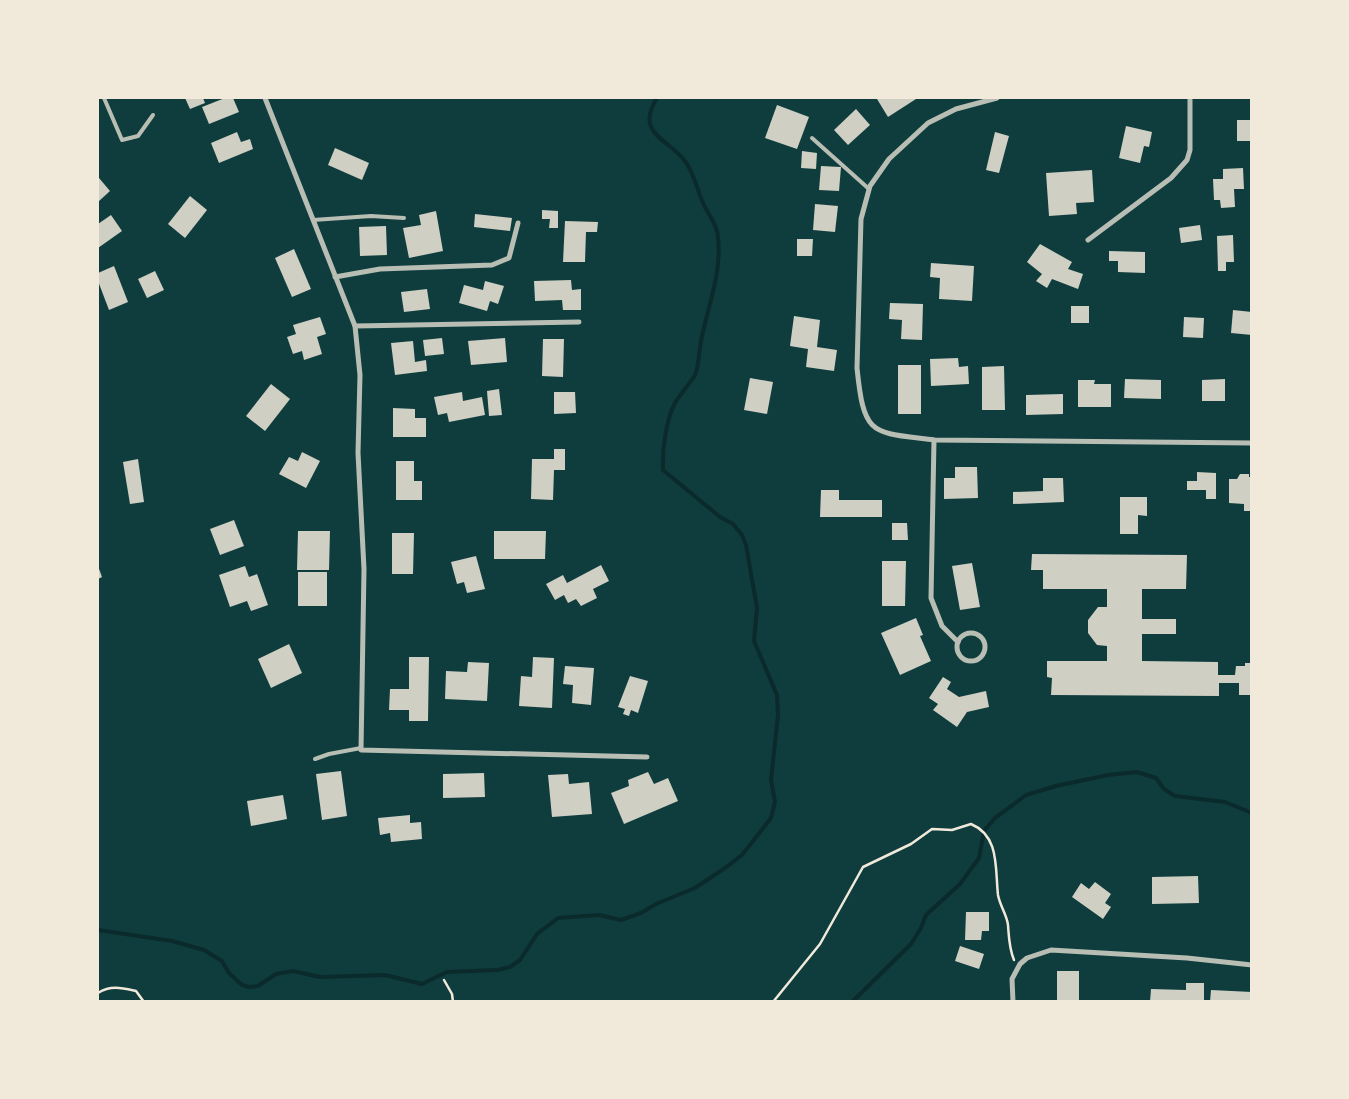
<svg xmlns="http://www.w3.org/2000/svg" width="1349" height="1099" viewBox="0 0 1349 1099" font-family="Karla,sans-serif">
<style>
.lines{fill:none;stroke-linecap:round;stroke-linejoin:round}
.stream{stroke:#0a2a2b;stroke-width:4}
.building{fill:#cfcfc3}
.path{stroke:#f1e9da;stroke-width:2.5}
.service{stroke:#b8beb3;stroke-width:4}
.minor{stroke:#b8beb3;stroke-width:5}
</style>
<rect width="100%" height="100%" fill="#0f3d3e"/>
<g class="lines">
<!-- stream -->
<g class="stream">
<path d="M98,930L172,941L204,950L222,961L229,973L242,985L249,987L258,986L276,974L293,971L320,977L385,975L422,984L447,972L498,970L510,967L520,960L537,934L558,918L599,915L621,920L641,913L656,904L695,888L725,868L742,855L771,818L775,802L771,780L778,715L777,695L754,641L757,608L746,545L742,535L733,524L720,517L663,470C662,451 666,420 675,403C681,393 689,385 695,375C699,366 699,351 701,341C708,306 722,273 718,237C717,223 708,215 703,203C697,189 694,173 685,161C669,139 634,134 657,98"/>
<path d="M852,1002L911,944L921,928L926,915L960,884L979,858L984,831L995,818L1026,795L1056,786L1108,775L1137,772L1156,778L1164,789L1175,796L1225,802L1252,813"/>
</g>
</g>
<!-- building -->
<g class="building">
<path d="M185,98H203L205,103L190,109Z"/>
<path d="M225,98H233L239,112L209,124L202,107Z"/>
<path d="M878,98H915L916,99L888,117L877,99Z"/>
<path d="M777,105L809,117L797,149L765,138Z"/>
<path d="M856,109L870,125L848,145L834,130Z"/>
<rect x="1237" y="120" width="15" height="21"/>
<path d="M1126,126L1152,132L1149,147L1144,146L1140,163L1119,158Z"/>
<path d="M237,132L241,142L250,139L253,149L219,163L211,143Z"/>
<path d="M995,132L1009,136L999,173L986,170Z"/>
<path d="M335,148L369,163L362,180L328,165Z"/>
<path d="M802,151L817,153L816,169L801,168Z"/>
<path d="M821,166L841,167L839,191L819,190Z"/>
<path d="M1243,168L1244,189H1234L1235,207L1221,208L1220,200H1214L1213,179H1223V169Z"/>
<path d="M1092,170L1094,202L1076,203L1077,214L1049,216L1046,173Z"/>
<path d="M99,178L110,191L98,202V179Z"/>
<path d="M190,196L207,210L185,238L168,224Z"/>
<path d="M815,204L838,206L835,232L813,230Z"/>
<path d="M542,210L558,211V228H549L550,219H542Z"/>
<path d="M436,211L443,251L409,258L403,228L421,225L419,215Z"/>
<path d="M475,214L512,218L510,231L474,227Z"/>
<path d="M111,215L122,231L98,248V224Z"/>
<path d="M565,221L598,222L597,232H586L585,262H563Z"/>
<path d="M1200,225L1202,240L1181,243L1179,228Z"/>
<path d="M386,226L387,255L360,256L359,227Z"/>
<path d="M1233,235L1234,262H1226V271H1218L1217,236Z"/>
<path d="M797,239H813L812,256H797Z"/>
<path d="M1040,244L1072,262L1068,269L1083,274L1078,289L1052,279L1047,288L1036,281L1042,274L1027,262Z"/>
<path d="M294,249L311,289L292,297L275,258Z"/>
<path d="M1109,251L1145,252V273L1118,272V261H1109Z"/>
<path d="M931,263L974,266L972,301L939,299L940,278L930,277Z"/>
<path d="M114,266L128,302L109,310L98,281V273Z"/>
<path d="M155,271L164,290L147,298L138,279Z"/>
<path d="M571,280L572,290L581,289V310H563L562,300L535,301L534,281Z"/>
<path d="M485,281L504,286L498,304L490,301L487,311L459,303L464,285L483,290Z"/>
<path d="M427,289L430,309L404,312L401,292Z"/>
<path d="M890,303L923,304L922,340L901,339L902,320L889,319Z"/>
<rect x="1071" y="306" width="18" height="17"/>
<path d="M1233,310L1252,312V335L1231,333Z"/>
<path d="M794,316L820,320L817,347L837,350L834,371L806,367L808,349L790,346Z"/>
<path d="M320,317L326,334L317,337L322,354L304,360L302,351L293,354L287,337L296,334L293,325Z"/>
<path d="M1184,317L1204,318L1203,338L1183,337Z"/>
<path d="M442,338L444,354L425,356L423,340Z"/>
<path d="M505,338L507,362L471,365L468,341Z"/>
<path d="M543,339H564L563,377L542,376Z"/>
<path d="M413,341L415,362L426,360L427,371L395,375L391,343Z"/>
<path d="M958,358L959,367L968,366L969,384L931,386L930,359Z"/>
<rect x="898" y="365" width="23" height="49"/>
<path d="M1004,366L1005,410H982V367Z"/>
<path d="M750,378L773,382L767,414L744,410Z"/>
<path d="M1125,379L1161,380V399L1124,398Z"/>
<path d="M1225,379V401H1202V380Z"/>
<path d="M1078,380H1095L1094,384H1111V407H1078Z"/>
<path d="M271,384L290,399L265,431L246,416Z"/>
<path d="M499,389L502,415L489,416L487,391Z"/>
<path d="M462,392L463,401L482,397L485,415L449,422L447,413L438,415L434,397Z"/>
<path d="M554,392H575L576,413L554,414Z"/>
<path d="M1063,394V414L1026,415V395Z"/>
<path d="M393,408L415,409V418H426V437H393Z"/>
<path d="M554,449H565V470H554L553,500L531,499L532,459H554Z"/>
<path d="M302,452L320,461L306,488L279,474L289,457L298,461Z"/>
<path d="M138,459L144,502L130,504L123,462Z"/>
<path d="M396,461H414V481H422V500H396Z"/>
<path d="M955,467H977L978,498L944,499V478H955Z"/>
<path d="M1197,472L1216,473V499H1206V490H1187V481H1197Z"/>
<path d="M1240,474H1249V477H1252V511H1244V504L1229,503V479H1237Z"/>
<path d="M1043,478H1063L1064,502L1013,504V492L1043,491Z"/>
<path d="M821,490H839V500H882V517H820Z"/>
<path d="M1120,497H1147V516L1138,515V534H1120Z"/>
<path d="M234,520L244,546L220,555L210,529Z"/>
<path d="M892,523H907L908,540H892Z"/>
<path d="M298,531H330L329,570H297Z"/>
<path d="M494,531H546L545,559H494Z"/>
<path d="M392,533H414L413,574H392Z"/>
<path d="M1032,554L1187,555L1186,589H1142V619H1176V634H1142V661L1218,662V675H1235L1236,666H1245V663H1252V695H1239V683H1219V696L1051,695L1052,678L1047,677V661H1107V646L1097,645L1088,633V620L1098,607H1107V589H1043V570H1031Z"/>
<path d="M476,556L485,589L467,593L464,582L457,584L451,562Z"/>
<path d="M882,561H906L905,606H882Z"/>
<path d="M972,563L980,607L960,610L952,566Z"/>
<path d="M601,565L609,581L593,589L597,598L581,606L576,599L568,603L564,595L555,600L546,584L563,575L567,583Z"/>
<path d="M98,566L102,577L98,579Z"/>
<path d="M245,566L249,577L257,574L268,605L251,611L247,601L230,607L219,575Z"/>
<rect x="298" y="572" width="29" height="34"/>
<path d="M916,618L923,635L920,636L931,661L900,675L881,633Z"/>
<path d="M289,644L302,673L271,688L258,659Z"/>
<path d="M409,657H429L428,721H409V710H389L390,689H409Z"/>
<path d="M533,657L554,658L552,708L519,706L521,676L532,677Z"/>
<path d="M468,662L489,663L487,701L445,699L446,671L467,672Z"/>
<path d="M565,666L594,668L591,705L572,703L573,685L563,684Z"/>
<path d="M630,676L648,681L638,713L631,710L629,716L623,714L625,709L618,707Z"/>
<path d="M943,677L951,682L947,689L959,697L986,691L989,707L967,712L957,727L933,710L938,704L929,698Z"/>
<path d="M341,771L347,816L322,820L316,774Z"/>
<path d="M648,772L654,784L668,778L678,801L624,824L611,793L629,786L628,780Z"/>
<path d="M484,773L485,797L443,798V774Z"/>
<path d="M568,774L569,784L589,782L592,814L552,817L548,775Z"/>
<path d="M283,795L287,819L251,826L247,801Z"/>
<path d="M410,815V823L421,822L422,839L391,842L390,833L380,835L378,818Z"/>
<path d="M1198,876L1199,903L1152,904V877Z"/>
<path d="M1095,882L1111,894L1105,903L1111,907L1103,919L1072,897L1081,883L1089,889Z"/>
<path d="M966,912H989V931H982L981,940H965Z"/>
<path d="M960,946L984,954L979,969L955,961Z"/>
<rect x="1057" y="971" width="22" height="31"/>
<path d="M1186,983H1204V1002H1150L1151,989L1186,990Z"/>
<path d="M1211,990L1252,992V1002H1210Z"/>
</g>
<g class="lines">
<!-- path -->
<g class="path">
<path d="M444,980L452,994L453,1002"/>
<path d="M98,993C111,985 122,988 136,991L144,1002"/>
<path d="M773,1002L820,944L863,867L911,844L932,829L952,830L971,824C1000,836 995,869 998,895C1000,906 1007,915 1008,925C1009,938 1009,948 1014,960"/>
</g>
<!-- service -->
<g class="service">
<path d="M104,98L122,140L138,136L153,115"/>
<path d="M812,138L869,189"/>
<path d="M313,220L371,216L404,218"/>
<path d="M315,759L329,754L361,748"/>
</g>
<!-- minor -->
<g class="minor">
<path d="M265,98L355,326L360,375L358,453L364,569L361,750L647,757"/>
<path d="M997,98L956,109L928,123L889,159L870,186L861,219L857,368C864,437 871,432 934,440L1252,443"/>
<path d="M1088,240L1171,178L1187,160L1190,150V98"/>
<path d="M335,277L380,269L492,265L509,258L518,223"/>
<path d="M355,326L579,322"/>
<path d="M934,440L931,598L942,626L958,642"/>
<circle cx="971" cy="647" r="14"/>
<path d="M1013,1002L1012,979L1020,964L1027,958L1051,950L1187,958L1252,965"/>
</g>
</g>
<!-- border -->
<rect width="1349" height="1099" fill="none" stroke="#f1e9da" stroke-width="198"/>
</svg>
